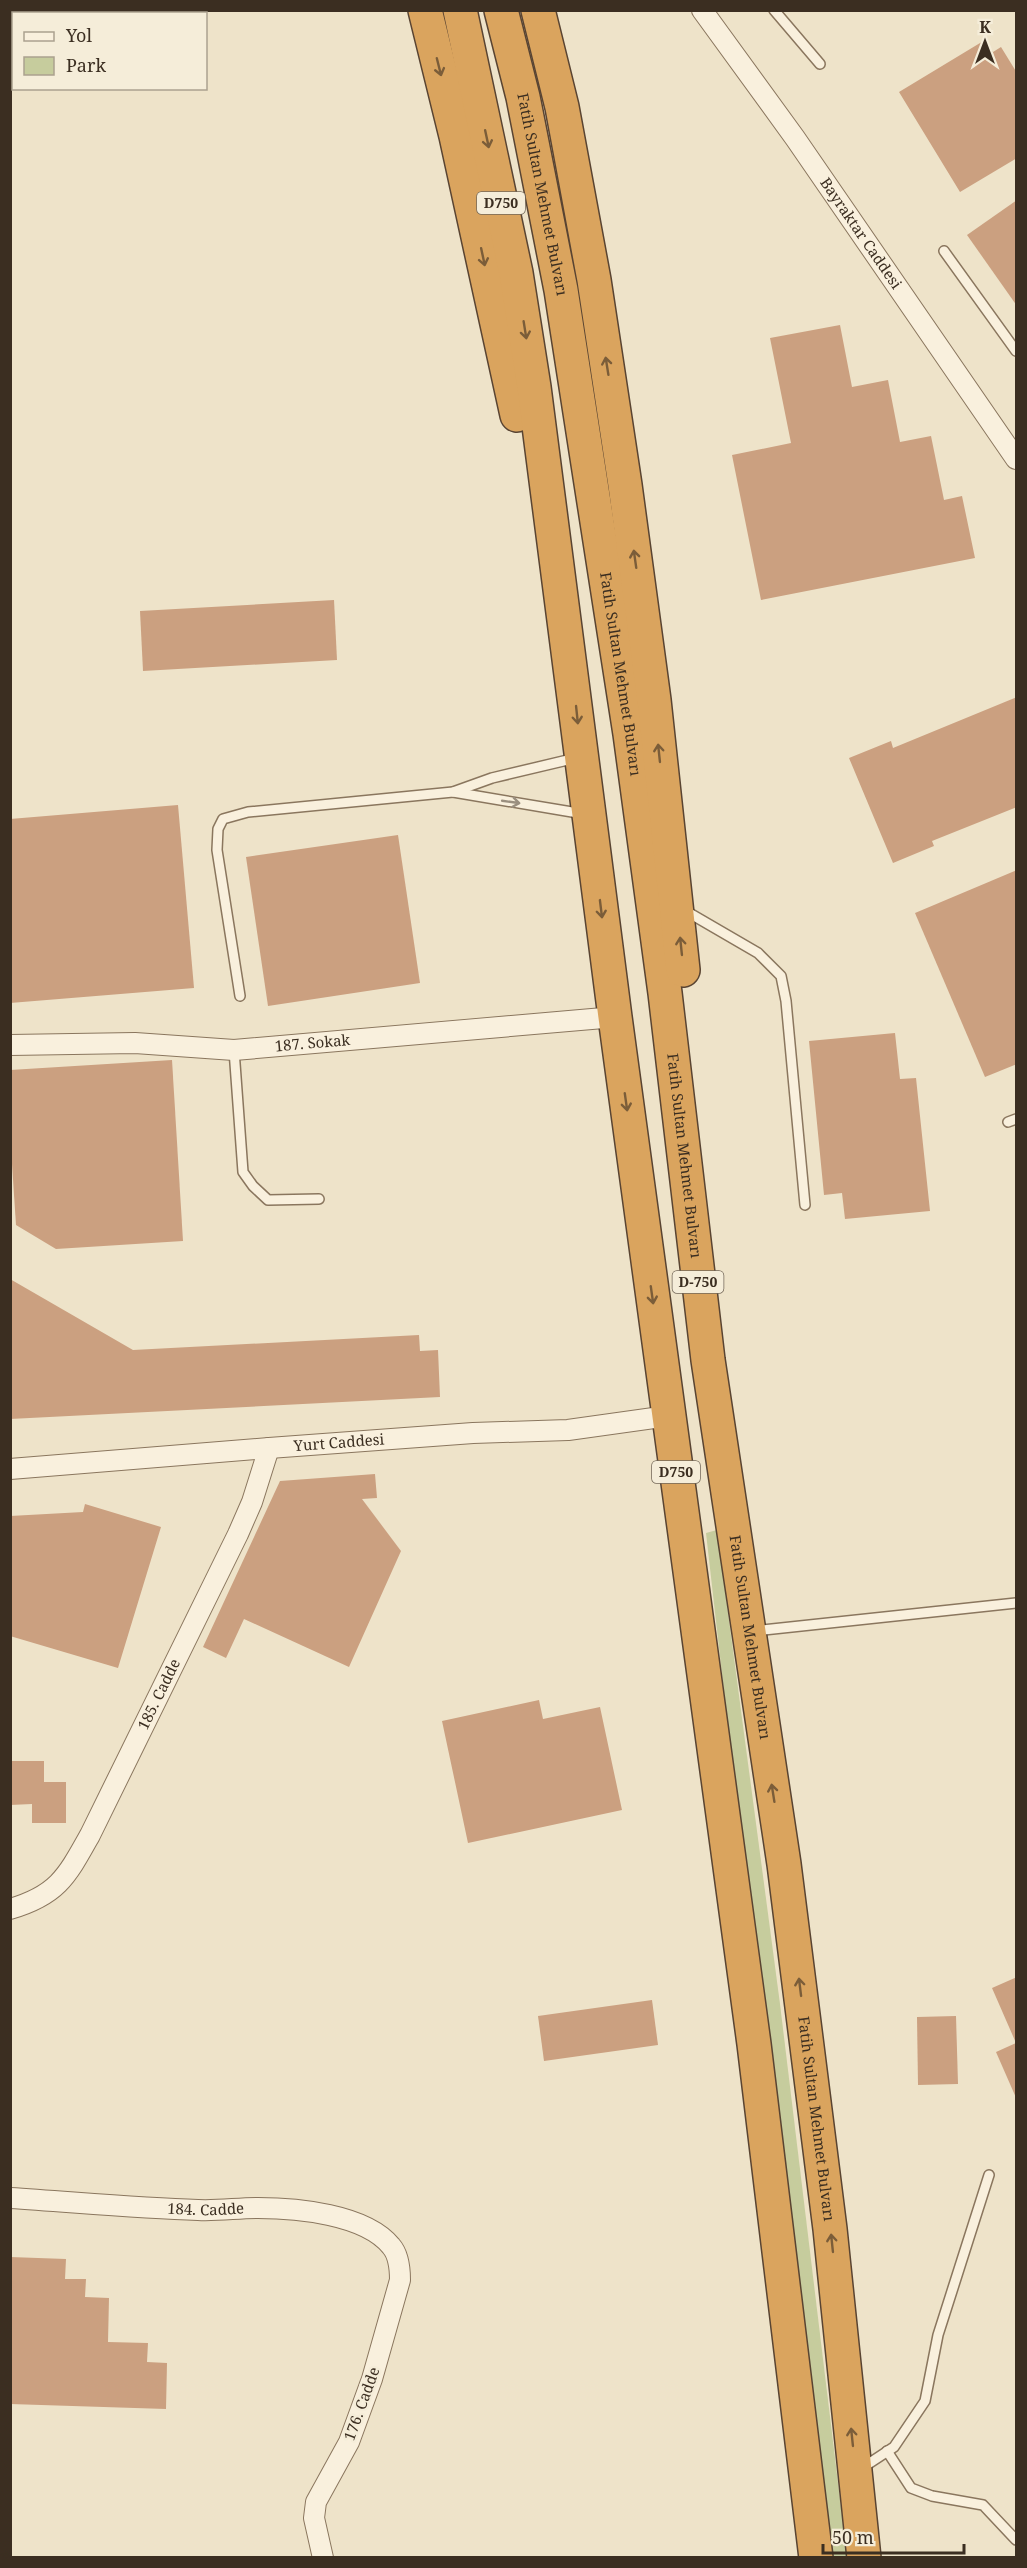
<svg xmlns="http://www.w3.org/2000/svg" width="1027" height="2568" viewBox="0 0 1027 2568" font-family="'Noto Serif',serif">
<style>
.green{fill:#c6cc9d}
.building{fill:#cba080}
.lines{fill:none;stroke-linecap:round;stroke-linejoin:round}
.lane-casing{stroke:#8a765e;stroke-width:12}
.street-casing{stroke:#8a765e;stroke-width:22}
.highway-casing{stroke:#594432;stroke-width:36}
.lane{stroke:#f9f0dd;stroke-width:9}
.street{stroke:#f9f0dd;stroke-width:20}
.highway{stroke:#daa45e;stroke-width:33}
.oneway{stroke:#7b5d39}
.oneway2{stroke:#9a8f7f}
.labels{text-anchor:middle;stroke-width:5;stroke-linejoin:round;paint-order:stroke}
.shield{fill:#f5edd9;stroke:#736758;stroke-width:1.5}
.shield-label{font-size:14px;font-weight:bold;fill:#3b2e21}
.street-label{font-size:15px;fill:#3b2e21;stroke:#f5edd9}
</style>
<rect width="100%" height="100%" fill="#eee3c9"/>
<!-- green -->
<path class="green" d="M717,1530L780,2004L847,2557H833L734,1780L706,1533Z"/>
<!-- building -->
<g class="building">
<path d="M985,40L993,52L1001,47L1017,73V158L960,192L899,92Z"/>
<path d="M1017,200V306L967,235Z"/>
<path d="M840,325L852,387L888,380L900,442L931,436L944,500L962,496L975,558L761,600L732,455L791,443L770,338Z"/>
<path d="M334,600L337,660L143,671L140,611Z"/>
<path d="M1017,697V807L932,841L934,846L893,863L849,758L891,741L893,748Z"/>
<path d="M178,805L194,988L10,1003V819Z"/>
<path d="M398,835L420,983L268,1006L246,857Z"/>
<path d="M1017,870V1064L985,1077L915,913Z"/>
<path d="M895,1033L900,1079L916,1078L930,1211L845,1219L842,1193L824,1195L809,1041Z"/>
<path d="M172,1060L183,1241L56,1249L16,1225L10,1134V1070Z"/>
<path d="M10,1279L133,1350L419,1335L420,1351L438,1350L440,1397L10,1419Z"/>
<path d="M375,1474L377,1498L362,1499L401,1551L349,1667L244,1619L226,1658L203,1647L280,1481Z"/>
<path d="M85,1504L161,1527L118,1668L10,1636V1516L83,1512Z"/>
<path d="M539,1700L543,1719L600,1707L622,1810L468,1843L442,1721Z"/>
<path d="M10,1761H44V1782H66V1823H32V1804L10,1805Z"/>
<path d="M1017,1977V2100L996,2052L1016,2043L992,1988Z"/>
<path d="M652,2000L658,2045L544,2061L538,2016Z"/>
<path d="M956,2016L958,2084L918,2085L917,2017Z"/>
<path d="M10,2257L66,2259L65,2279H86L85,2297L109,2298L108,2342L148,2343L147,2362L167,2363L166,2409L10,2404Z"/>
</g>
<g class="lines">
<!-- lane casing -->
<g class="lane-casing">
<g id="lane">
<path d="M774,10L820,64"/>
<path d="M944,251L1016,351"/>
<path d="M453,792L584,814"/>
<path d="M684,910L758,953L781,976L786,1001L805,1205"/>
<path d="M240,996L217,850L218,829L223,819L248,812L453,792L492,778L576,758"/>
<path d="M234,1050L243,1172L253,1186L268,1200L319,1199"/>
<path d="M1008,1122L1016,1119"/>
<path d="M754,1631L1016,1603"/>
<path d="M887,2451L911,2488L932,2496L983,2505L1016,2540"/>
<path d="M862,2468L894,2447L925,2401L938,2335L989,2175"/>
</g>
</g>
<!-- street casing -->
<g class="street-casing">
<g id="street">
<path id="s1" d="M702,10L795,138L1016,459"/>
<path id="s2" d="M10,1045L135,1043L234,1050L615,1017"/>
<path id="s3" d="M10,1469L269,1448L473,1433L568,1430L668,1416"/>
<path id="s4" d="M10,1909C58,1895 67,1876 90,1835L238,1534L252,1502L269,1448"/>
<path id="s5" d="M10,2198C73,2202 136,2208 198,2210C218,2211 238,2208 258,2208C296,2208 365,2214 391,2246C399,2255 400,2269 400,2280L372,2379L349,2442L316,2502L314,2518L323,2558"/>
</g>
</g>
<!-- highway casing -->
<g class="highway-casing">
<g id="highway">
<path d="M425,10L456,136L517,415"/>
<path d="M460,10L516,273L534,387L615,1017L754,2044L816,2558"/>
<path id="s6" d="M501,10L523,97L561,290L630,734L665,993L708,1360L784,1864L830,2229L864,2558"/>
<path d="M538,10L562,107L594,280L625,485L654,700L683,970"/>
</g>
</g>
<!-- lane -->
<use href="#lane" class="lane"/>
<!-- street -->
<use href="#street" class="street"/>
<!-- highway -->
<use href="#highway" class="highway"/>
</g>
<!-- one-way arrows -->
<defs><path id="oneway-shaft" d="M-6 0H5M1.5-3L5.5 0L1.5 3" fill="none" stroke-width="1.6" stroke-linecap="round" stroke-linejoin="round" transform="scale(1.5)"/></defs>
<g class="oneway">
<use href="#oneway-shaft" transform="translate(439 67) rotate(76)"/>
<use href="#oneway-shaft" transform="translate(487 139) rotate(78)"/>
<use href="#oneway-shaft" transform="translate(483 257) rotate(78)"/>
<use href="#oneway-shaft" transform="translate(525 330) rotate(81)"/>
<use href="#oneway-shaft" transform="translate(607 366) rotate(-99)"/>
<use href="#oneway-shaft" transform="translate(635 559) rotate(-98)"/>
<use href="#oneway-shaft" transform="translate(577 715) rotate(84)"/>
<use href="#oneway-shaft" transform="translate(659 753) rotate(-96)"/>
<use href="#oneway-shaft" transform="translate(601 909) rotate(83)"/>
<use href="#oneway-shaft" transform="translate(681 946) rotate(-96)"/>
<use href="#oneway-shaft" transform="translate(626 1102) rotate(82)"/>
<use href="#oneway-shaft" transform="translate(652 1295) rotate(82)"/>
<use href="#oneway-shaft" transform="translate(773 1793) rotate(-99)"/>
<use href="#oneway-shaft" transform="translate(800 1987) rotate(-97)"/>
<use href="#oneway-shaft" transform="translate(832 2243) rotate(-96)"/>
<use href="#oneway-shaft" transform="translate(852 2437) rotate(-96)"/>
</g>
<use class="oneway2" href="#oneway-shaft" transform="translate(511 802) rotate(8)"/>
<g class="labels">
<!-- shield labels -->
<g class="shield">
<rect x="477" y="192" width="48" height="22" rx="4.5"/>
<rect x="672.5" y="1271" width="51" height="22" rx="4.5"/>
<rect x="652" y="1461" width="48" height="22" rx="4.5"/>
</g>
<g class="shield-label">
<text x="501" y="208">D750</text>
<text x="698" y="1287">D-750</text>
<text x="676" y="1477">D750</text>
</g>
<!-- street labels -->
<g class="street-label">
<text dy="5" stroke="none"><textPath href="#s6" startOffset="189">Fatih Sultan Mehmet Bulvarı</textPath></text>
<text dy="5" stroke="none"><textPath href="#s1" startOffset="274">Bayraktar Caddesi</textPath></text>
<text dy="5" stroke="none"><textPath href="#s6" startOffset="675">Fatih Sultan Mehmet Bulvarı</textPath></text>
<text dy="5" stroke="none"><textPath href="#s2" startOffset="303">187. Sokak</textPath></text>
<text dy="5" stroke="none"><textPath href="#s6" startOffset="1161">Fatih Sultan Mehmet Bulvarı</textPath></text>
<text dy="5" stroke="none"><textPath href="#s3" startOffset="330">Yurt Caddesi</textPath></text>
<text dy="5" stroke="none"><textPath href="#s6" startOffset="1647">Fatih Sultan Mehmet Bulvarı</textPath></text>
<text dy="5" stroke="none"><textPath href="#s4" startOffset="270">185. Cadde</textPath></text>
<text dy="5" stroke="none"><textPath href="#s6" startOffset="2133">Fatih Sultan Mehmet Bulvarı</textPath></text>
<text dy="5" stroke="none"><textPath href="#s5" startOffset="196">184. Cadde</textPath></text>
<text transform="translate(362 2404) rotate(-70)" y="5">176. Cadde</text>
</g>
</g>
<!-- border -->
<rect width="1027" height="2568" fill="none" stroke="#3b2e21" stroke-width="24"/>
<!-- legend -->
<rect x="12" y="12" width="195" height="78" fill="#f5edd9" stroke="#aba18f" stroke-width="1.5"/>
<rect x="24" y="32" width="30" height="9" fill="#f9f0dd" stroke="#aba18f" stroke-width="1.5"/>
<text x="66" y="42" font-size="18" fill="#3b2e21">Yol</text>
<rect x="24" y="57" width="30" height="18" fill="#c6cc9d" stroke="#aba18f" stroke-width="1.5"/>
<text x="66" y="72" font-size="18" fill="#3b2e21">Park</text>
<!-- north arrow -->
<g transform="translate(985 42)" stroke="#f5edd9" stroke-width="4.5" paint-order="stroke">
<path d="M0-4.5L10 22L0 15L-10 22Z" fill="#3b2e21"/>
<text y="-9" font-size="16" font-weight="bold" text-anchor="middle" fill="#3b2e21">K</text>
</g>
<!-- scale -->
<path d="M823 2544v9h141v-9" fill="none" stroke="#3b2e21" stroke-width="3"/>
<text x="832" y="2544" font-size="18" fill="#3b2e21" stroke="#f5edd9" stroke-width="4.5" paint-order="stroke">50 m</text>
</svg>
